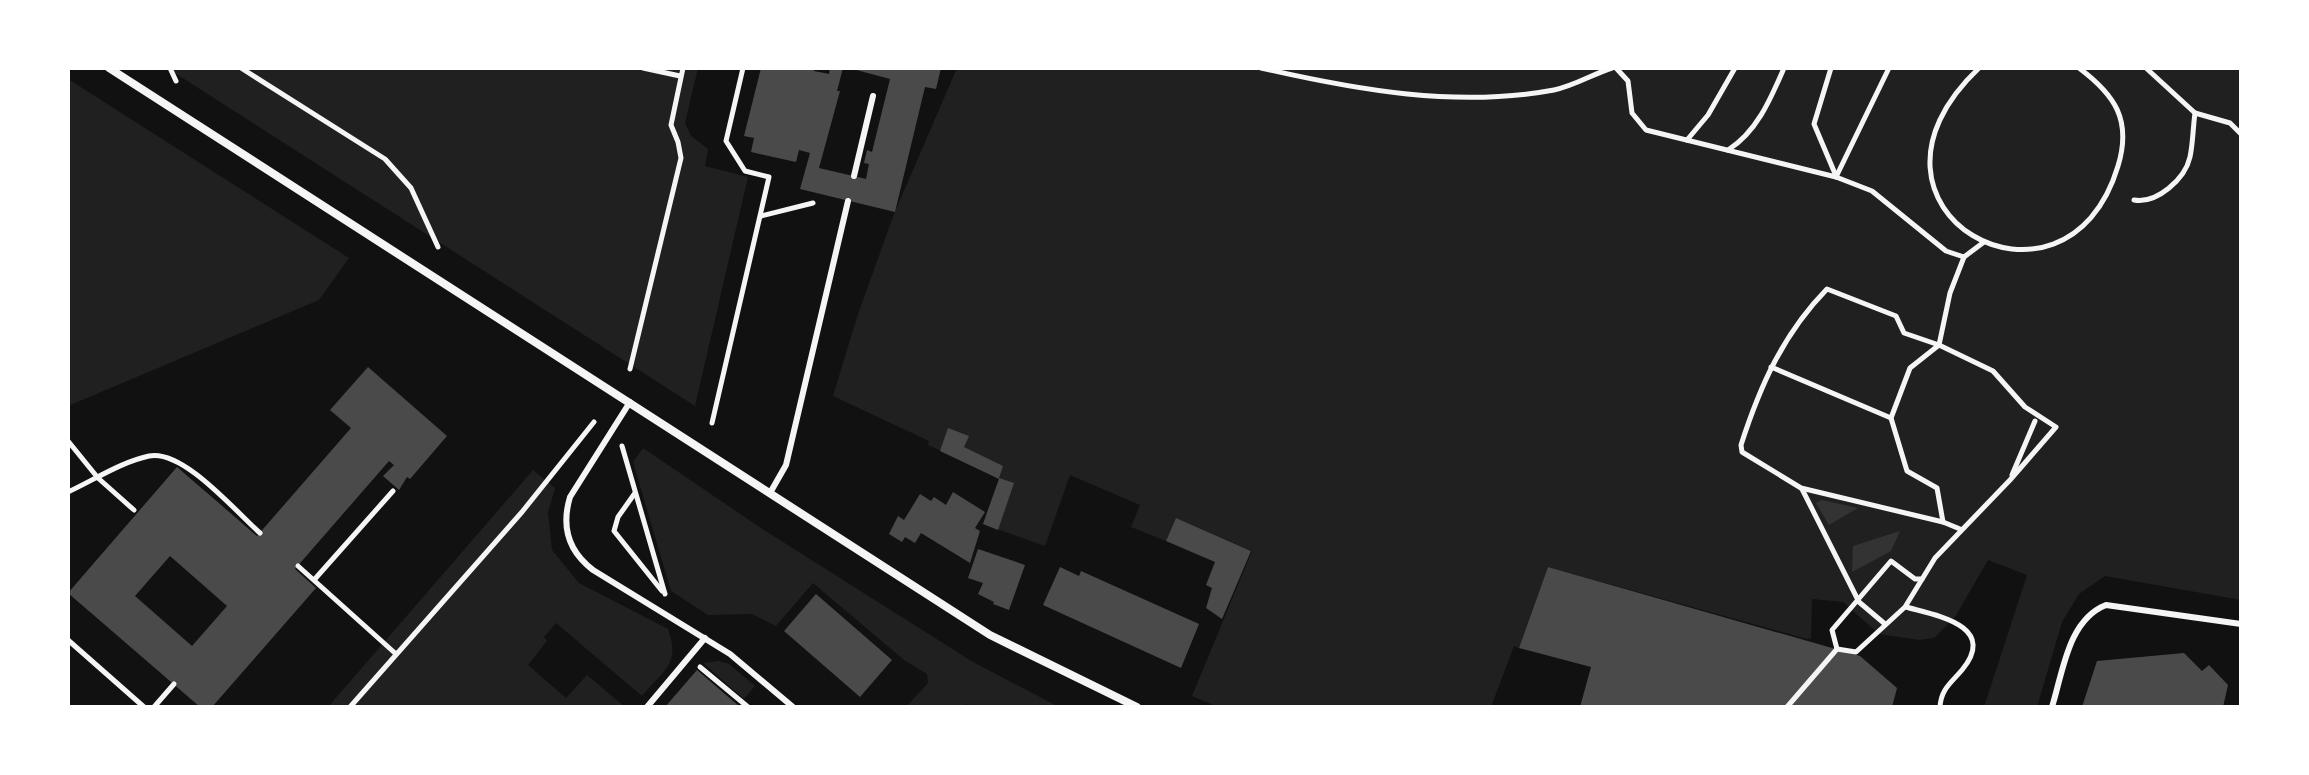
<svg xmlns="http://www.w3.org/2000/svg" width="2309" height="775" viewBox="0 0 2309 775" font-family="Commissioner,sans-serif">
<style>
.green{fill:#202020}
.water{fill:#333}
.building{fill:#4a4a4a;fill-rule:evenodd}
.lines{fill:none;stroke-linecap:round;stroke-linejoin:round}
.path{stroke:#f5f5f5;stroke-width:5}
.service{stroke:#f5f5f5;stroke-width:6}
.minor{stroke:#f5f5f5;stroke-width:8}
</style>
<rect width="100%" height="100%" fill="#111"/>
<!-- green -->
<g class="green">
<path d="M167,68H698L685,123L691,136L708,149L705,166L748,177L695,406Z"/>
<path d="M957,68H2241V600L2105,576L2079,594L2062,622L2037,707H1984L2027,575L1988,560L1955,617L1934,638L1919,640L1879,634L1843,602L1812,599L1811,638L1807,639L1548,567L1519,648L1514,646L1491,707H1218L1192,696L1252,551L1176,518L1166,541L1131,527L1140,505L1070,475L1045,546L983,524L999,478L928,445L929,441L833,396L857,317L894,214Z"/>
<path d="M68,79L349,258L319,300L68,406Z"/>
<path d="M643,448L761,528L973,662L1059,707H971L967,704L964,707H906L928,683L927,674L904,660L813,583L776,626L752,614L708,615L671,591L633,462Z"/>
<path d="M533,470L555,488L548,512L552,550L579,583L668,629C681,664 663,671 642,696L556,623L544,637L547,641L528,665L566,698L587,675L625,707H328Z"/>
<path d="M719,661L729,664L755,686L744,699L703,663Z"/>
</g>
<!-- water -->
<g class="water">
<path d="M1822,500L1858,508L1829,525L1816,503Z"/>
<path d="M1900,531L1891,551L1852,572L1853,546Z"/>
</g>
<!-- building -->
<g class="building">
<path d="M761,68H814V71L829,74L830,68H843L837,91H840L819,168L866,179L869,164L864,163L867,150L872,152L890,79L849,68H941L936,89L925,87L895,212L800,189L810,153L799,150L796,162L751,152L754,138L744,136Z"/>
<path d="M368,367L447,436L410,479L407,477L399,490L383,476L394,465L389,461L295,569L316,588L212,707H200L68,593L177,467L257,536L351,428L330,410ZM170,556L227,606L192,646L135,596Z"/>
<path d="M948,428L969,436L964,447L1003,466L999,478L1014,483L998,530L983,524L999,479L940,451Z"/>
<path d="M953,492L985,512L975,528L980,531L970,563L921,533L915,543L905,537L902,542L889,534L898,516L904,520L920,494L931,501L934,497L946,505Z"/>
<path d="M1176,518L1251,551L1222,619L1206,608L1212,588L1206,585L1215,562L1166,541Z"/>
<path d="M978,549L1025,565L1009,610L993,604L994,602L978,594L983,583L968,578Z"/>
<path d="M1060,567L1079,576L1081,571L1199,624L1181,668L1043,605Z"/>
<path d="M1548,567L1860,656L1897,688L1892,707H1580L1591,667L1519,648Z"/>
<path d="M816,594L892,660L860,697L784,631Z"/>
<path d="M2184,653L2202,671L2209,665L2228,685L2223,707H2082L2097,661Z"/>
<path d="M697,670L740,707H665Z"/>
</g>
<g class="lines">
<!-- path -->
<g class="path">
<path d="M170,68L176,81"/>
<path d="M241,68L385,159L411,188L438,247"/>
<path d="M643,68L680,76"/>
<path d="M1261,68C1357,90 1457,108 1554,90C1574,86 1593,74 1612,68"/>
<path d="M1616,68L1628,81L1632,113L1646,130L1836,177L1872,191L1946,251L1964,257L1984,242"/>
<path d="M1831,68L1814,124L1836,176"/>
<path d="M1979,68C1829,210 2066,340 2118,166C2132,120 2115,95 2079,68"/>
<path d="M2146,68L2195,113L2230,123L2241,134"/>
<path d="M1687,140L1708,115L1735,68"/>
<path d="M1728,150C1757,132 1771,98 1784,68"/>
<path d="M1836,177L1889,68"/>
<path d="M2134,200C2157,204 2185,179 2190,157C2193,143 2193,127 2195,113"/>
<path d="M761,216L813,203"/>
<path d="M1771,367L1891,418"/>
<path d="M630,369L681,158L678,142L671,125L683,68"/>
<path d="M712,423L769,177L745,171L726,141L743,68"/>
<path d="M68,441L98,478L134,510"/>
<path d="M622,446L665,594"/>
<path d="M2012,475L2035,421"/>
<path d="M1802,489L1859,602L1885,624"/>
<path d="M68,492C94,480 121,462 149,456C183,449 235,511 260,533"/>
<path d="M635,493L618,517L614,531L662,591"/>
<path d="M1943,522L1937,488L1907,471L1891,418L1910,368L1939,345L1950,293L1964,257"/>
<path d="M298,566L396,654"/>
<path d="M314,580L393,491"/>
<path d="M1906,607C1934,615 1999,625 1962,670C1951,683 1941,689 1940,707"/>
<path d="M68,640L144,707"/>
<path d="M1837,649L1832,630L1891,561L1915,579H1922"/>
<path d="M700,667L748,707"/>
<path d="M154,707L174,684"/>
<path d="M350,707L522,512L594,422"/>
<path d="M1787,707L1837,649L1856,652L1905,607L1935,558L2010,480L2056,427L2025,407L1993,371L1939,345L1904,333L1896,316L1827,289C1783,334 1760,386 1741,445L1742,452L1801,488L1943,522L1960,529"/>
</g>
<!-- service -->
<g class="service">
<path d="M854,176L873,96"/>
<path d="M630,402L570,497C561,527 568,551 593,570L730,654L793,707"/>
<path d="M770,493L786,465L848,201"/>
<path d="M647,707L705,638"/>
<path d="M2052,707C2063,672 2068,620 2106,605L2241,624"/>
</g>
<!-- minor -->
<path class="minor" d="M109,68L990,635L1137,707"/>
</g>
<!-- border -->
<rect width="2309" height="775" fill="none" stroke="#ffffff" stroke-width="140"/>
</svg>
